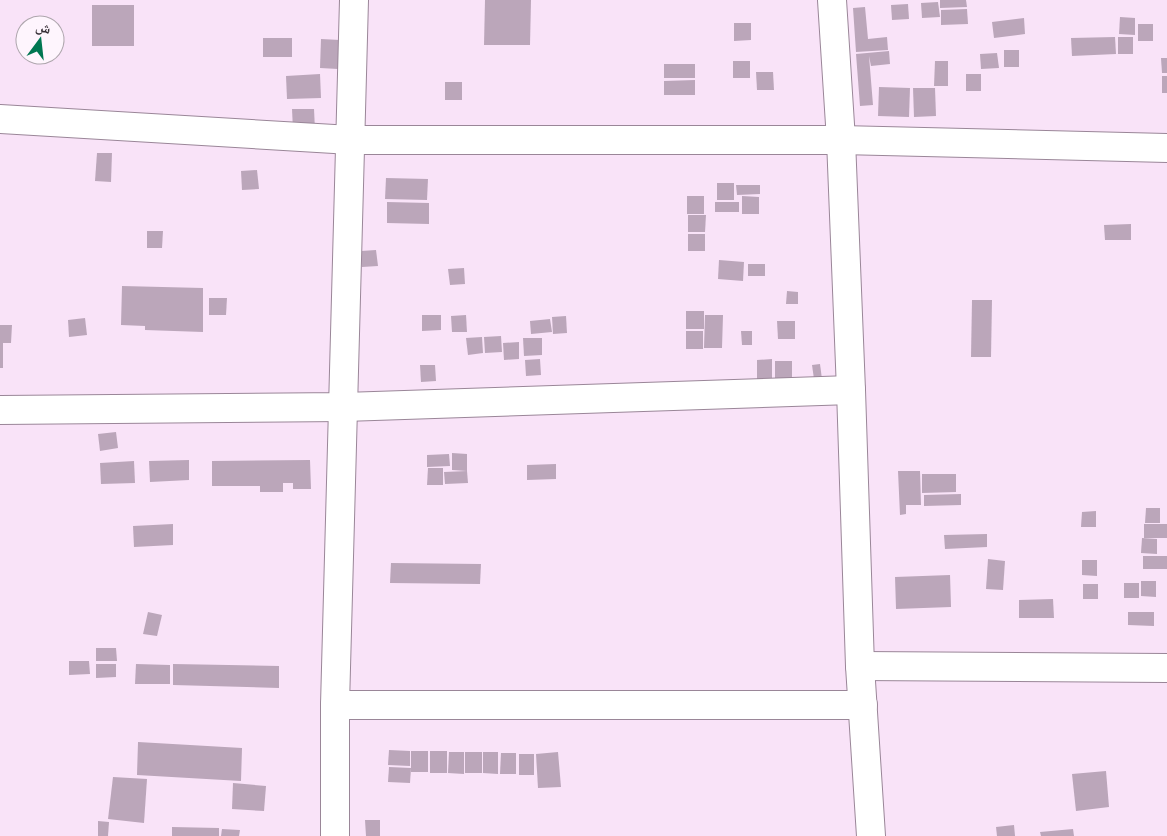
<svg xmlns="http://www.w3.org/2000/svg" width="1167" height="836" viewBox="0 0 1167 836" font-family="'Fira Sans Condensed','Noto Naskh Arabic',sans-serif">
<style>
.building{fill:#bba6ba}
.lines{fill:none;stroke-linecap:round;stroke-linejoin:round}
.street-casing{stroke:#9a8698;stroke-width:30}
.street{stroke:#fff;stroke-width:28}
</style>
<rect width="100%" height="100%" fill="#f9e3f8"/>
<!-- building -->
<g class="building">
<path d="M485,0H531L530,45H484Z"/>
<path d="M940,0H966L967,7L940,8Z"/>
<path d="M938,2L940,17L922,18L921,3Z"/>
<path d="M908,4L909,19L892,20L891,5Z"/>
<rect x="92" y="5" width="42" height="41"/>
<path d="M865,7L868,39L887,37L888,50L856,52L853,8Z"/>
<path d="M967,9L968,24L941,25V10Z"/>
<path d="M1120,17L1135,18V35L1119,34Z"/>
<path d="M1024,18L1025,34L994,38L992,22Z"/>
<path d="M734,23H751V40L734,41Z"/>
<rect x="1138" y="24" width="15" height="17"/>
<path d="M1115,37L1116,54L1072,56L1071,38Z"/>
<rect x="1118" y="37" width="15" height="17"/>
<rect x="263" y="38" width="29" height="19"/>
<path d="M321,39L340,40L338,69L320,68Z"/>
<rect x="1004" y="50" width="15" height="17"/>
<path d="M889,51L890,64L871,66L869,56L873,105L860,106L856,54Z"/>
<path d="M997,53L999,68L981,69L980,54Z"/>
<path d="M1161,58H1167V73H1162Z"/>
<rect x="733" y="61" width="17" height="17"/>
<path d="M935,61H948V86H934Z"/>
<rect x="664" y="64" width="31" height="14"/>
<path d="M756,72H773L774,90H757Z"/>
<path d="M320,74L321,98L287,99L286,76Z"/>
<rect x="966" y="74" width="15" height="17"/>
<rect x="1162" y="76" width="5" height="17"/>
<path d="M695,80V95H664V81Z"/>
<rect x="445" y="82" width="17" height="18"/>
<path d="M879,87L910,88L909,117L878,116Z"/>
<path d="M913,88H935L936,116L914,117Z"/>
<path d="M292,109H314L315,130H293Z"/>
<path d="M97,153H112L111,182L95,181Z"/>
<path d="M257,170L259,189L242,190L241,171Z"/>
<path d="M386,178L428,179L427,200L385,199Z"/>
<rect x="717" y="183" width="17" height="17"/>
<path d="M736,185H760V194L737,195Z"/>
<rect x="687" y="196" width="17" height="18"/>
<path d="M742,196L759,197V214H742Z"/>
<path d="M387,202L429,203V224L387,223Z"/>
<rect x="715" y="202" width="24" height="10"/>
<path d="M688,215H706L705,232H688Z"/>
<path d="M1131,224V240H1105L1104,225Z"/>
<path d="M147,231H163L162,248H147Z"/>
<rect x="688" y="234" width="17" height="17"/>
<path d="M376,250L378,266L362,267L361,251Z"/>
<path d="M719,260L744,262L743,281L718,279Z"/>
<rect x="748" y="264" width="17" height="12"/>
<path d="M464,268L465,284L450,285L448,269Z"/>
<path d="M122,286L203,288V332L145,330V326L121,325Z"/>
<path d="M787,291L798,292V304H786Z"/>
<path d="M209,298H227L226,315H209Z"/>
<path d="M972,300H992L991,357H971Z"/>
<rect x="686" y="311" width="18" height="18"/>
<path d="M422,315H441V330L422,331Z"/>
<path d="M466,315L467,332H452L451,316Z"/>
<path d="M705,315H723L722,348H704Z"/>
<path d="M566,316L567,333L553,334L552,317Z"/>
<path d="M85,318L87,335L69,337L68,320Z"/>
<path d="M550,319L552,332L531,334L530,321Z"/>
<path d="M777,321H795V339H778Z"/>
<path d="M0,325H12L11,343H3V368H0Z"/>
<rect x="686" y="331" width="17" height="18"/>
<path d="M741,331H752V345H742Z"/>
<path d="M501,336L502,352L485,353L484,337Z"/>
<path d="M482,337L483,353L468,355L466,338Z"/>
<path d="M523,338H542V355L524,356Z"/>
<path d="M519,342V359L504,360L503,343Z"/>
<path d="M540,359L541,375L526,376L525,360Z"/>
<path d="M772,359V380H757V360Z"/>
<rect x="775" y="361" width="17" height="17"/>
<path d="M820,364L822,379H814L812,365Z"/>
<path d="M420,365H435L436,381L421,382Z"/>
<path d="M116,432L118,448L100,451L98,434Z"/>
<path d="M452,453L467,454V471L452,470Z"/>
<path d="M449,454L450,466L427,467V455Z"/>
<path d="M189,460V480L150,482L149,461Z"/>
<path d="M310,460L311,489H293V483H283V492H260V486H212V461Z"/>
<path d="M134,461L135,483L101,484L100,463Z"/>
<path d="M556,464V479L527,480V465Z"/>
<path d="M428,468H443V485H427Z"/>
<path d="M467,471L468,483L445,484L444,472Z"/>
<path d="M898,471H920L921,505H906V514L900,515Z"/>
<path d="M922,474H956V492L922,493Z"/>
<path d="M961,494V505L924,506V495Z"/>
<path d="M1146,508H1160V523H1145Z"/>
<path d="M1096,511V527H1081L1082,512Z"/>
<path d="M173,524V545L134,547L133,526Z"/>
<rect x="1144" y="524" width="23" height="14"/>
<path d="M987,534V547L945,549L944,535Z"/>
<path d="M1142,538L1157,539V554L1141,553Z"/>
<rect x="1143" y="556" width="24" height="13"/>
<path d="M988,559L1005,561L1003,590L986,589Z"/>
<path d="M1082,560H1097V576L1082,575Z"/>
<path d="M391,563L481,564L480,584L390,583Z"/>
<path d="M950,575L951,607L896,609L895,577Z"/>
<path d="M1141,581H1156V597L1141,596Z"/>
<rect x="1124" y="583" width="15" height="15"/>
<rect x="1083" y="584" width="15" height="15"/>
<path d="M1053,599L1054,618H1019V600Z"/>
<path d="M148,612L162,615L157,636L143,634Z"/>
<path d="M1128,612H1154V626L1128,625Z"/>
<path d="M96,648H116L117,661H96Z"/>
<path d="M69,661H89L90,674L69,675Z"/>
<path d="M96,664H116V677L96,678Z"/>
<path d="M136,664L170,665V684H135Z"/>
<path d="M173,664L279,666V688L173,685Z"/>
<path d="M138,742L242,748L241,781L137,775Z"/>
<path d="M389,750L410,751V766L388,765Z"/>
<rect x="411" y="751" width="17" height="21"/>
<rect x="430" y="751" width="17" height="22"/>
<path d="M449,752H464V774L448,773Z"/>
<rect x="465" y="752" width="17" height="21"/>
<path d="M483,752H498V774L483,773Z"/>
<path d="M558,752L561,787L538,788L536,754Z"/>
<path d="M501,753H516V774H500Z"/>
<rect x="519" y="754" width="15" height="21"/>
<path d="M389,767L411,768L410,783L388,782Z"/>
<path d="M1106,771L1109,807L1076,811L1072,774Z"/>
<path d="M113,777L147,779L144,823L108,819Z"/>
<path d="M233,783L266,786L264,811L232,809Z"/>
<path d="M365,820H380V836H366Z"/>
<path d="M98,821L109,822L108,836H98Z"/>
<path d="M1014,825L1015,836H997L996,827Z"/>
<path d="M172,827L219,828V836H172Z"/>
<path d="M222,829L240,830L239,836H221Z"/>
<path d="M1073,829L1074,836H1041L1040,832Z"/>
</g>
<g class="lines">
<!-- street casing -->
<g class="street-casing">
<g id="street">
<path d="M832,0L841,140L851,390L860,666L871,836"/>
<path d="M0,119L351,140H841L1167,148"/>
<path d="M0,410L344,407L851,390"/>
<path d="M860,666L1167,668"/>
<path d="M335,705H863"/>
<path d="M335,836V705L354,0"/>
</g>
</g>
<!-- street -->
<use href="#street" class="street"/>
</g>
<!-- north arrow -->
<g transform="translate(40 40) rotate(15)"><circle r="24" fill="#fef5fd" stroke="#aea6ad"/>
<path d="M0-4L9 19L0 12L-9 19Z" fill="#007651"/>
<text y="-8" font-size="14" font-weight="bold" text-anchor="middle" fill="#372f36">ش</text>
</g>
</svg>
